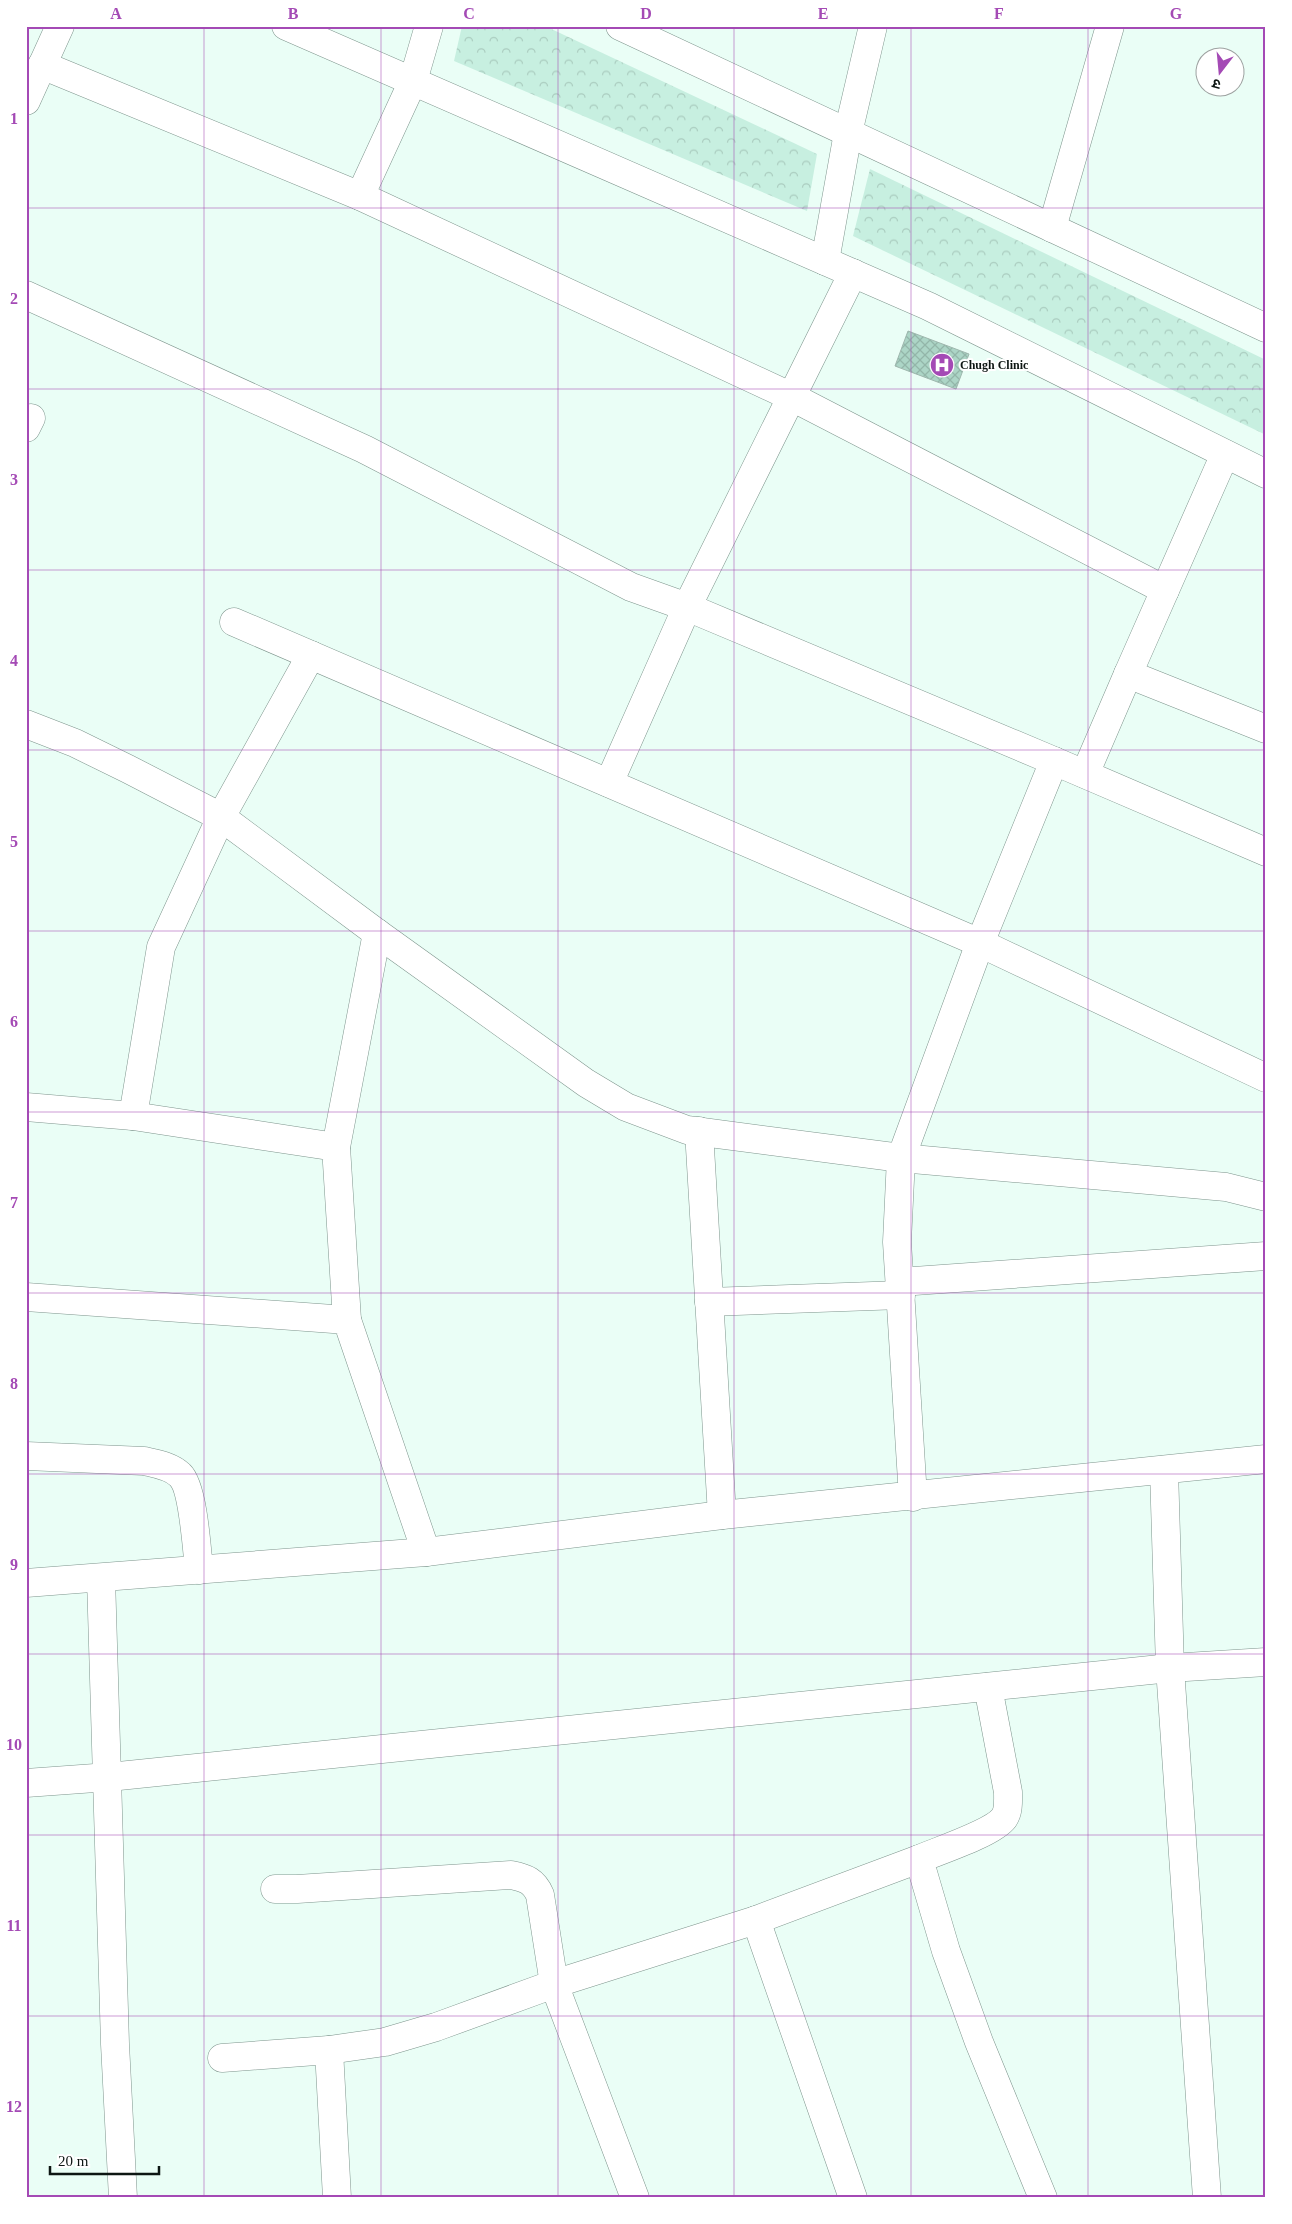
<svg xmlns="http://www.w3.org/2000/svg" width="1292" height="2224" viewBox="0 0 1292 2224" font-family="'Times New Roman','Noto Sans Devanagari',serif">
<style>
.park{fill:url(#park-crowns)}
.building{fill:url(#building-cross-hatch);stroke:#9fb7ae}
.lines{fill:none;stroke-linecap:round;stroke-linejoin:round}
.minor-casing{stroke:#7e958d;stroke-width:29}
.tertiary-casing{stroke:#7e958d;stroke-width:29}
.minor{stroke:#fff;stroke-width:28}
.tertiary{stroke:#fff;stroke-width:28}
.grid{fill:none;stroke:#a44ab5;stroke-width:1;stroke-opacity:0.55}
.labels{text-anchor:middle;stroke-width:4;stroke-linejoin:round;paint-order:stroke}
.poi-label{font-size:12px;font-weight:bold;fill:#0d1613;stroke:#fff;text-anchor:start}
.neatline{fill:none;stroke:#a44ab5;stroke-width:2}
.grid-label{font-size:16px;text-anchor:middle;font-weight:bold;fill:#a44ab5}
</style>
<defs>
<pattern id="park-crowns" width="20" height="18" patternUnits="userSpaceOnUse" patternTransform="scale(1.25)"><rect width="20" height="18" fill="#c7efe0"/><path d="M2 6a3 3 0 1 1 6 0M12 15a3 3 0 1 1 6 0" fill="none" stroke="#aaccbf"/></pattern>
<pattern id="building-cross-hatch" width="8" height="8" patternUnits="userSpaceOnUse" patternTransform="scale(1.25)"><rect width="8" height="8" fill="#acd5c6"/><path d="M0 0l8 8M0 8l8-8" fill="none" stroke="#93b6a9"/></pattern>
</defs>
<rect width="100%" height="100%" fill="#eafef6"/>
<!-- park -->
<g class="park">
<path d="M462,26H545L817,154L807,211L454,61Z"/>
<path d="M870,169L1266,360V435L853,236Z"/>
</g>
<!-- building -->
<path class="building" d="M908,331L969,354L956,389L895,366Z"/>
<g class="lines">
<!-- minor casing -->
<g class="minor-casing">
<g id="minor">
<path d="M286,26L928,306L1266,474"/>
<path d="M429,26L413,81L360,196L792,397L1165,590"/>
<path d="M42,65L360,196"/>
<path d="M26,101L60,26"/>
<path d="M1052,228L1110,26"/>
<path d="M825,261L848,133L873,26"/>
<path d="M853,273L687,607L1054,761L1266,852"/>
<path d="M26,295L364,449L631,587L687,607L609,783"/>
<path d="M26,428L31,418"/>
<path d="M1225,454L1128,674L1266,729"/>
<path d="M234,622L980,943L1266,1078"/>
<path d="M26,724L75,743L128,769L221,817L377,933L586,1083L626,1107L687,1130L901,1158L1226,1187L1266,1197"/>
<path d="M1085,774L1128,674"/>
<path d="M26,1107L133,1116L336,1147L347,1320"/>
<path d="M133,1116L161,947L221,817L311,655"/>
<path d="M699,1131L722,1515"/>
<path d="M336,1147L377,933"/>
<path d="M900,1282L1266,1256"/>
<path d="M26,1297L347,1320L426,1552L26,1583"/>
<path d="M709,1302L901,1295"/>
<path d="M26,1456L144,1461C157,1464 171,1466 180,1475C193,1487 197,1550 199,1570"/>
<path d="M1164,1470L1170,1668L1207,2198"/>
<path d="M913,1497L897,1242L901,1158L980,943L1054,761"/>
<path d="M426,1552L722,1515L1266,1459"/>
<path d="M101,1578L115,2044L123,2198"/>
<path d="M988,1687L1008,1792C1008,1800 1009,1811 1004,1818C993,1833 938,1851 919,1859L946,1951L979,2042L1043,2198"/>
<path d="M26,1783L109,1777L1170,1668L1266,1662"/>
<path d="M275,1889H297L511,1875C526,1878 534,1881 540,1895L554,1984L756,1920L919,1859"/>
<path d="M756,1920L853,2198"/>
<path d="M329,2050L385,2042L436,2027L554,1984L635,2198"/>
<path d="M222,2058L329,2050L337,2198"/>
</g>
</g>
<!-- tertiary casing -->
<g class="tertiary-casing">
<path id="tertiary" d="M620,26L1266,328"/>
</g>
<!-- minor -->
<use href="#minor" class="minor"/>
<!-- tertiary -->
<use href="#tertiary" class="tertiary"/>
</g>
<!-- grid -->
<path class="grid" d="M204,26V2198M381,26V2198M558,26V2198M734,26V2198M911,26V2198M1088,26V2198M26,208H1266M26,389H1266M26,570H1266M26,750H1266M26,931H1266M26,1112H1266M26,1293H1266M26,1474H1266M26,1654H1266M26,1835H1266M26,2016H1266"/>
<!-- icons -->
<defs>
<g id="hospital-disc" transform="scale(1.25)"><circle r="9.5" fill="#a44ab5" stroke="#fff"/><path d="M-5-5h3v3.5h4V-5h3V5h-3V1.5h-4V5h-3Z" fill="#fff"/></g>
</defs>
<g fill-rule="evenodd">
<use href="#hospital-disc" x="942" y="365"/>
</g>
<g class="labels">
<!-- poi labels -->
<g class="poi-label">
<text x="960" y="369">Chugh Clinic</text>
</g>
</g>
<!-- border -->
<rect width="1292" height="2224" fill="none" stroke="#ffffff" stroke-width="55"/>
<!-- north arrow -->
<g transform="translate(1220 72) rotate(196)"><circle r="24" fill="#ffffff" stroke="#9ea2a1"/>
<path d="M0-4L9 19L0 12L-9 19Z" fill="#a44ab5"/>
<text y="-8" font-size="14" font-weight="bold" text-anchor="middle" fill="#0d1613">उ</text>
</g>
<!-- scale -->
<path d="M50 2166v8h109v-8" fill="none" stroke="#0d1613" stroke-width="2.5"/>
<text x="58" y="2166" font-size="15" fill="#0d1613" stroke="#ffffff" stroke-width="4" paint-order="stroke">20 m</text>
<rect x="28" y="28" width="1236" height="2168" class="neatline"/>
<g class="grid-label">
<text x="116" y="19">A</text>
<text x="293" y="19">B</text>
<text x="469" y="19">C</text>
<text x="646" y="19">D</text>
<text x="823" y="19">E</text>
<text x="999" y="19">F</text>
<text x="1176" y="19">G</text>
<text x="14" y="124">1</text>
<text x="14" y="304">2</text>
<text x="14" y="485">3</text>
<text x="14" y="666">4</text>
<text x="14" y="847">5</text>
<text x="14" y="1027">6</text>
<text x="14" y="1208">7</text>
<text x="14" y="1389">8</text>
<text x="14" y="1570">9</text>
<text x="14" y="1750">10</text>
<text x="14" y="1931">11</text>
<text x="14" y="2112">12</text>
</g>
</svg>
